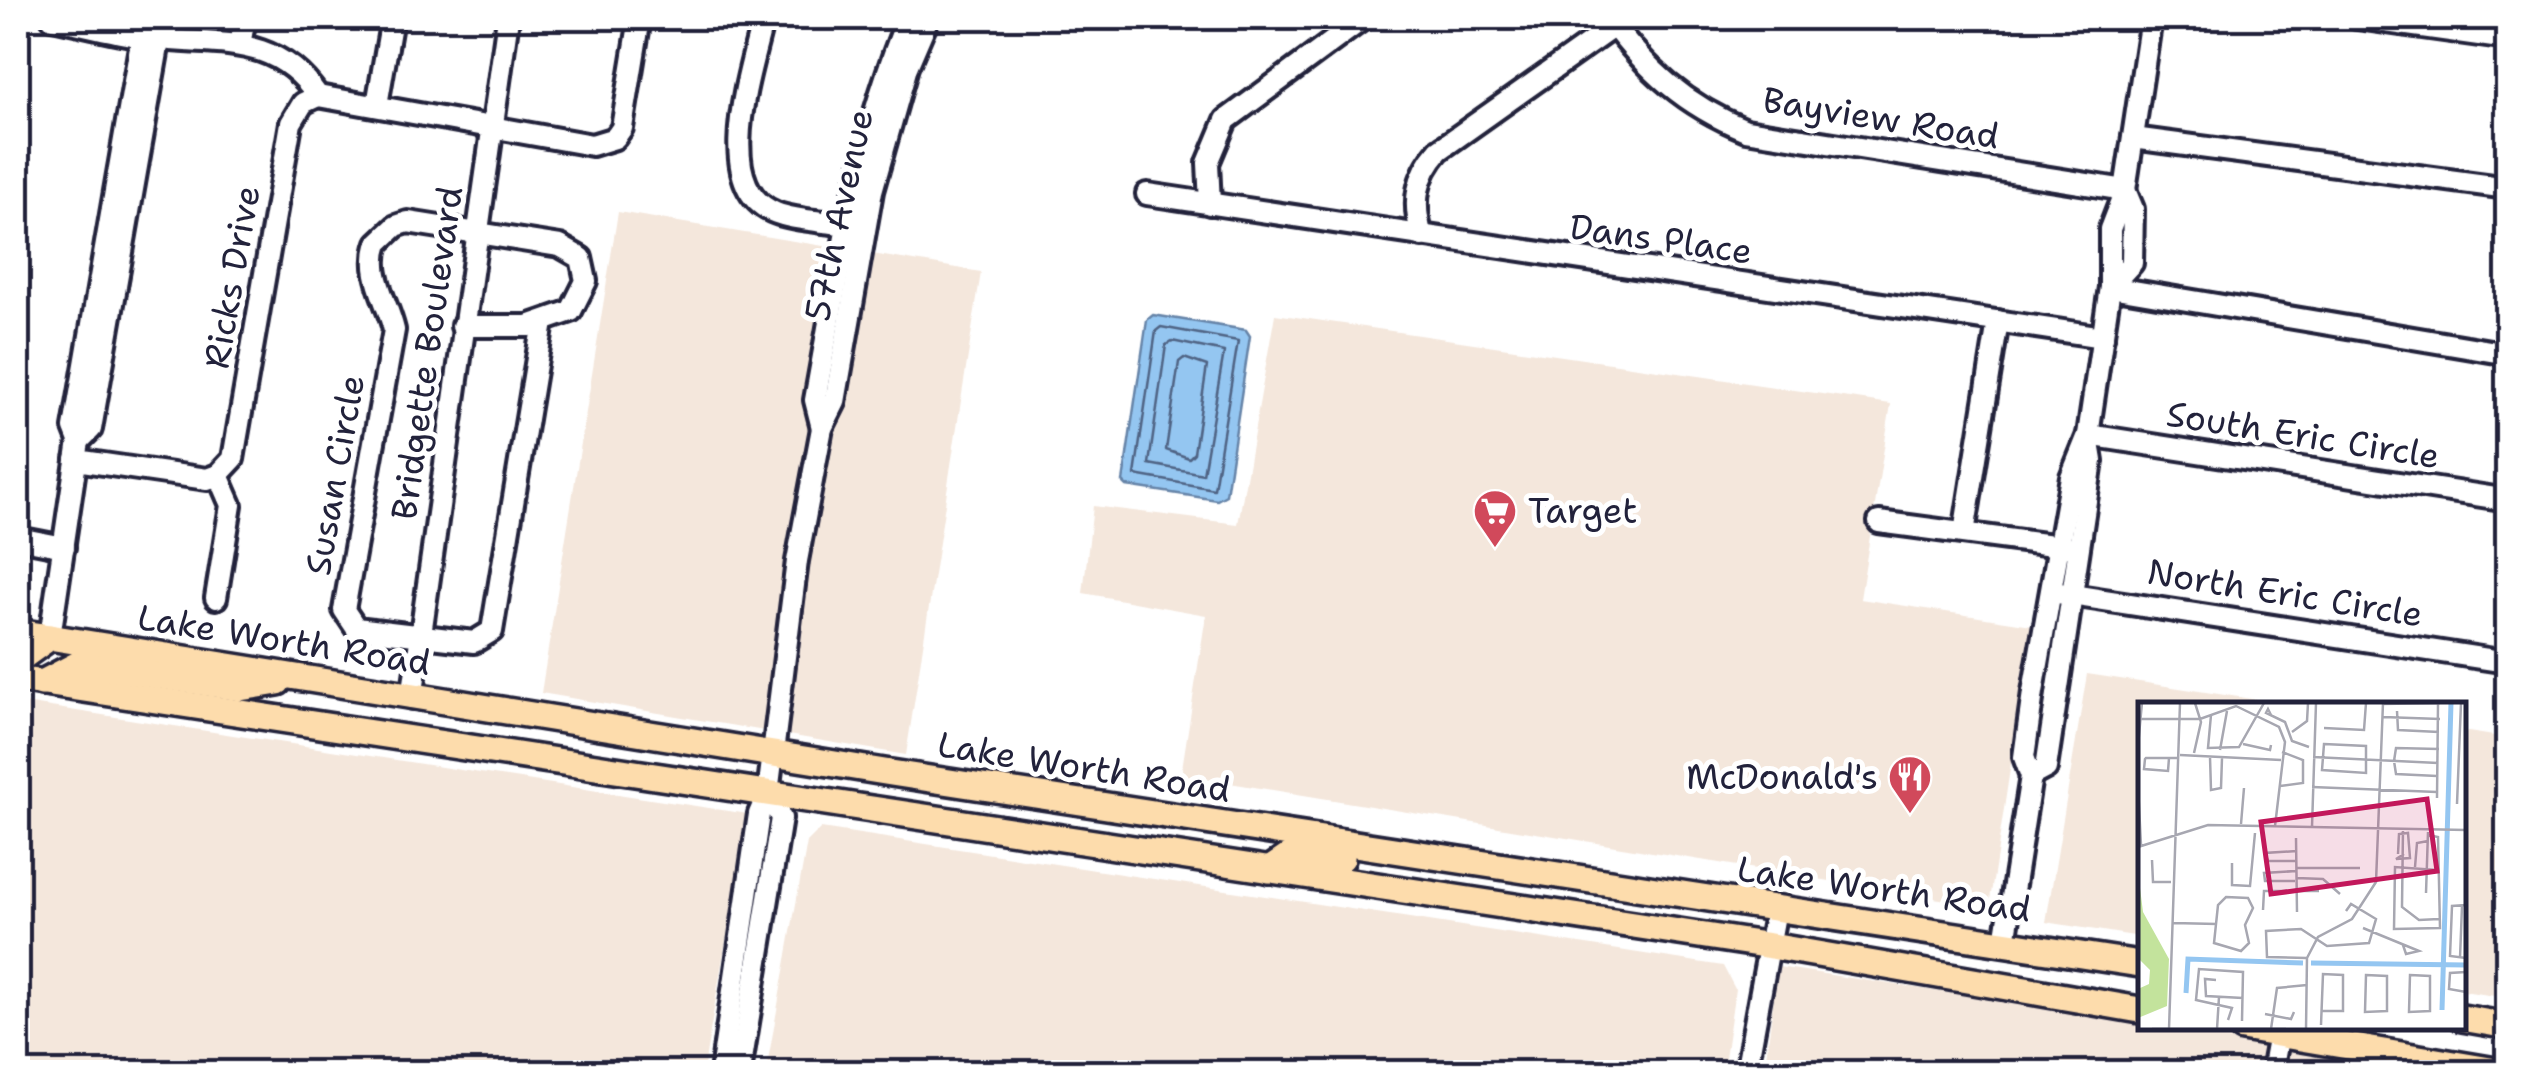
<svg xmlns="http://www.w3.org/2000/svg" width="2525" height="1090" viewBox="0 0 2525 1090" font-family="'Shantell Sans',sans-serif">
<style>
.built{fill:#f4e7dc}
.water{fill:#94c6f1;stroke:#6684a8;stroke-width:2.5}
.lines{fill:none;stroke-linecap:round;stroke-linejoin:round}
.shore{stroke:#506484;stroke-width:2.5}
.minor-casing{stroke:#22223b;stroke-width:28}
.major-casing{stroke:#22223b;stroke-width:32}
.minor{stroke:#fff;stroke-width:20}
.major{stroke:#fddcac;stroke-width:25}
.labels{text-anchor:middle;stroke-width:10;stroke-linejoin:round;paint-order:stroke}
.street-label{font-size:35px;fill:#22223b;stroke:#fff}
.poi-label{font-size:35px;fill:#22223b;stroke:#fff;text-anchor:start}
.inset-river{fill:none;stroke:#94c6f1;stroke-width:5}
.inset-road{fill:none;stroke:#a7a7b1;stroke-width:2.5}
.view{fill:#c2185b;fill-opacity:0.15;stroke:#c2185b;stroke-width:5}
.inset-edge{fill:none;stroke:#22223b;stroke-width:5}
</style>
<rect width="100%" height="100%" fill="#fff"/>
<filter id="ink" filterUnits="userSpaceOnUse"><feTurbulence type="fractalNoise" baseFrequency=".01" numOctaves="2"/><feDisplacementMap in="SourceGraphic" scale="20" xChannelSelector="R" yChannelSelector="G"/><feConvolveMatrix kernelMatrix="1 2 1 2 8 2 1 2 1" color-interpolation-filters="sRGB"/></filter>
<g filter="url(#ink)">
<!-- built -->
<g class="built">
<path d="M618,212L981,272L906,755L541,693Z"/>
<path d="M1275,314L1891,404L1860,599L2032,625L1989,907L1181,775L1206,615L1083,593L1093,506L1238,524Z"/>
<path d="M2087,674L2291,705H2140V937L2046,922Z"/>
<path d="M18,702L748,814L703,1072H18Z"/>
<path d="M2462,731L2507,738V998L2463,991Z"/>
<path d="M821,828L1723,966L1735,989L1723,1072H766L807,842Z"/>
<path d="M1778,967L2140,1022V1028H2173L2305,1048L2443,1072H1764Z"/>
</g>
<!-- water -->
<path class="water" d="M1153,315L1246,330L1250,336L1226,495L1217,500L1127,486L1123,482L1147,320Z"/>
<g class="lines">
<!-- shore -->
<g class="shore">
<path d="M1161,327L1238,341L1214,489L1135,475L1156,331Z"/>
<path d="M1172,341L1224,352L1203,474L1149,464L1166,345Z"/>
<path d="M1184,358L1207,366L1194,453L1189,458L1166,450L1179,362Z"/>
</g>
<!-- minor casing -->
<g class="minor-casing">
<g id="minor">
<path d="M52,18C82,24 112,32 143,37C212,48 272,29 318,96L592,145L615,138L622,128L640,18"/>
<path d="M763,18C752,68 709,188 776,213C797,221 825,221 846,225"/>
<path d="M1608,18C1647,70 1684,105 1746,130L2125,190"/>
<path d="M2357,18L2508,39"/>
<path d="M240,45L245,18"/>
<path d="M377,105L392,18"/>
<path d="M2133,138L2508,188"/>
<path d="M1147,194L2103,337"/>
<path d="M1210,204L1208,163L1226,120L1364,18"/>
<path d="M1422,236C1412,203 1416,176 1439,150L1614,26"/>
<path d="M2110,287L2508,354"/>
<path d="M2110,287L2132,263L2133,209L2125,190"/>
<path d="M462,326H528L571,311L586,281L581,258L560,246L408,222L396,226L378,243C367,274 387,300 394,330L344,610L356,628L474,642L492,631L543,322"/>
<path d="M822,428L815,400C839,270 857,140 908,18"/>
<path d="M2088,435L2508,500"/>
<path d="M79,441L91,429L163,18"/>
<path d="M76,460L207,479L218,475L233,459L291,123L303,103L318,96"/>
<path d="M1879,522L2075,548"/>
<path d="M1964,533L1998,321"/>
<path d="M18,538L64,547"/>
<path d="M2052,592L2494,660L2508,657"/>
<path d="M216,598L231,505L218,475"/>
<path d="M50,637L79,441L74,428L145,18"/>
<path d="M412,698L508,18"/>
<path d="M2031,776L2046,768L2092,461L2088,437"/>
<path d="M2005,942L2031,776L2024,757L2033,692L2071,477L2088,435L2110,287V229L2125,190L2151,18"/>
<path d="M721,1072L759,814L768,793L797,561L822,428L835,402L872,191L907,67L928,18"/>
<path d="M740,1072L781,818L768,793"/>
<path d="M1746,1072L1776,909"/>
<path d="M2272,1072L2279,1034L2290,1028"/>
</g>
</g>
<!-- major casing -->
<g class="major-casing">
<g id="major">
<path d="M18,632L891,773L2140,964"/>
<path d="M18,660L50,637"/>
<path d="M18,679L1771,946L2140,1010"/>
<path d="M42,683L78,664L240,688L278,682"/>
<path d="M1269,870L1288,857L1342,858"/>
<path d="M2462,1018L2508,1026"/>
<path d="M2242,1028L2502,1072"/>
</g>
</g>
<!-- minor -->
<use href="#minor" class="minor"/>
<!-- major -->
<use href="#major" class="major"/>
</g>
</g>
<!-- icons -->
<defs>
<g id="supermarket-pin" transform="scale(2.25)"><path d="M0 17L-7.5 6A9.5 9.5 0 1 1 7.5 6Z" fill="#d1495b" stroke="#fff"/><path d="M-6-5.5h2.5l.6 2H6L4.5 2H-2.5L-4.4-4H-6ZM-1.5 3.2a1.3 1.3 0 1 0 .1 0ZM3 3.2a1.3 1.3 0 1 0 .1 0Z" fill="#fff"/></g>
<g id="restaurant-pin" transform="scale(2.25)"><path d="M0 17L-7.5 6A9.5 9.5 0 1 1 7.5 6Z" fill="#d1495b" stroke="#fff"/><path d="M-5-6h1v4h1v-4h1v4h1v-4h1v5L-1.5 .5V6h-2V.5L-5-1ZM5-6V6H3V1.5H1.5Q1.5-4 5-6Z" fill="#fff"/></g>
</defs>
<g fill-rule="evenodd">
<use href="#supermarket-pin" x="1495" y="511"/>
<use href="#restaurant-pin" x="1910" y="777"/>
</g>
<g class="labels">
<!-- street labels -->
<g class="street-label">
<text transform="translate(1881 118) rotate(9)" y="12">Bayview Road</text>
<text transform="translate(839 215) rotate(-78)" y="12">57th Avenue</text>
<text transform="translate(1661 239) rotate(8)" y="12">Dans Place</text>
<text transform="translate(232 277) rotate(-80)" y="12">Ricks Drive</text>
<text transform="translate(427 353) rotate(-82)" y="12">Bridgette Boulevard</text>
<text transform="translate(2303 435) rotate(9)" y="12">South Eric Circle</text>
<text transform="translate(335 475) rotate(-80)" y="12">Susan Circle</text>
<text transform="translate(2285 593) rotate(9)" y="12">North Eric Circle</text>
<text transform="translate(284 640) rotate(9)" y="12">Lake Worth Road</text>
<text transform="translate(1084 767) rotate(9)" y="12">Lake Worth Road</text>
<text transform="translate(1884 889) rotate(8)" y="12">Lake Worth Road</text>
</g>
<!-- poi labels -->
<g class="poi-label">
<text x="1528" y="523">Target</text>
<text x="1878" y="789" text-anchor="end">McDonald's</text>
</g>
</g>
<!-- overview -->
<g transform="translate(2138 702)">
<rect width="328" height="328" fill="#fff"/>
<path d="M0,170L5,210L31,257L29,304L0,316V287L11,282L12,268L0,256Z" fill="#c3e39c"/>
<path class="inset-river" d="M173,261L328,263M48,291L50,257L165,261M304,308L313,1"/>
<path class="inset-road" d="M245,2L302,1M259,9L260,28L301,30M73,13L70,46L101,45L126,1M133,13L130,7L128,11L147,20L154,39L171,45M245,15L302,17M0,17H62L98,4L141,25L147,40L137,124M186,26L226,28L228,1M154,30L169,19L170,1M105,42L132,48L133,43M186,42L228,44V71L184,68ZM0,44L4,1M82,48L89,9M56,51L63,20L57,1M42,53L143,58M72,55L73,88L83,86L84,56M175,55L300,61M31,56L30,69L6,67L7,57L8,56H40V57M299,74L258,72L256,59L258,46L301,47M0,84L3,143M142,84L165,81V58L144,50M174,85L299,90M299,96L300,2M319,102L323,1M103,122L106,86M174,125L178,1M265,127L264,205L281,218L301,217M290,133L300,135L302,226L256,227L257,165L299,168M158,136L159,210M0,145L70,123L328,128M260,152L261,132L270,131L272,156L258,157L266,152M14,158L15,180H33M158,159H130L127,151L159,149M94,161V183L112,184L117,131M277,165L279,141L290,139M158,166H222M158,176L185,177L202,192M157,179H127L126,171L158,169M288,191L290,130M88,195L110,196L115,206L107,223L111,241L103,249L76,241L80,203ZM328,203L314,204L312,254L328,256M125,208L126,189H181M35,221L79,222M225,226L281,249L268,252L265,243M169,256L180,235L214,217L238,180L245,1M169,256L129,255L128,229L163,227L189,244L231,241L238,217L213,202L208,209M322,256L324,204M328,270L312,271L311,287L328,290M228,273L249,274V309L227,310ZM272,273L292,274V309L271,310ZM78,278L67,277L68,294L105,296M327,290L328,321M127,312L153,317L156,310M90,318L94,306L58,298L61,267L105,270L104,319M183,323L185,272L205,273V309H184M14,327H148M31,327L42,1M79,327L81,295M133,327L139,286L169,283M168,327L169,255"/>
<path class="view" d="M289,97L299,169L133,192L123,120Z"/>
<rect width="328" height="328" class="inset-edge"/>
</g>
<!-- margin -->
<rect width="2525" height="1090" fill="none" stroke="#fff" stroke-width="60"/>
<rect x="30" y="30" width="2465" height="1030" fill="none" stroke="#22223b" stroke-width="4" filter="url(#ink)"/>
</svg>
